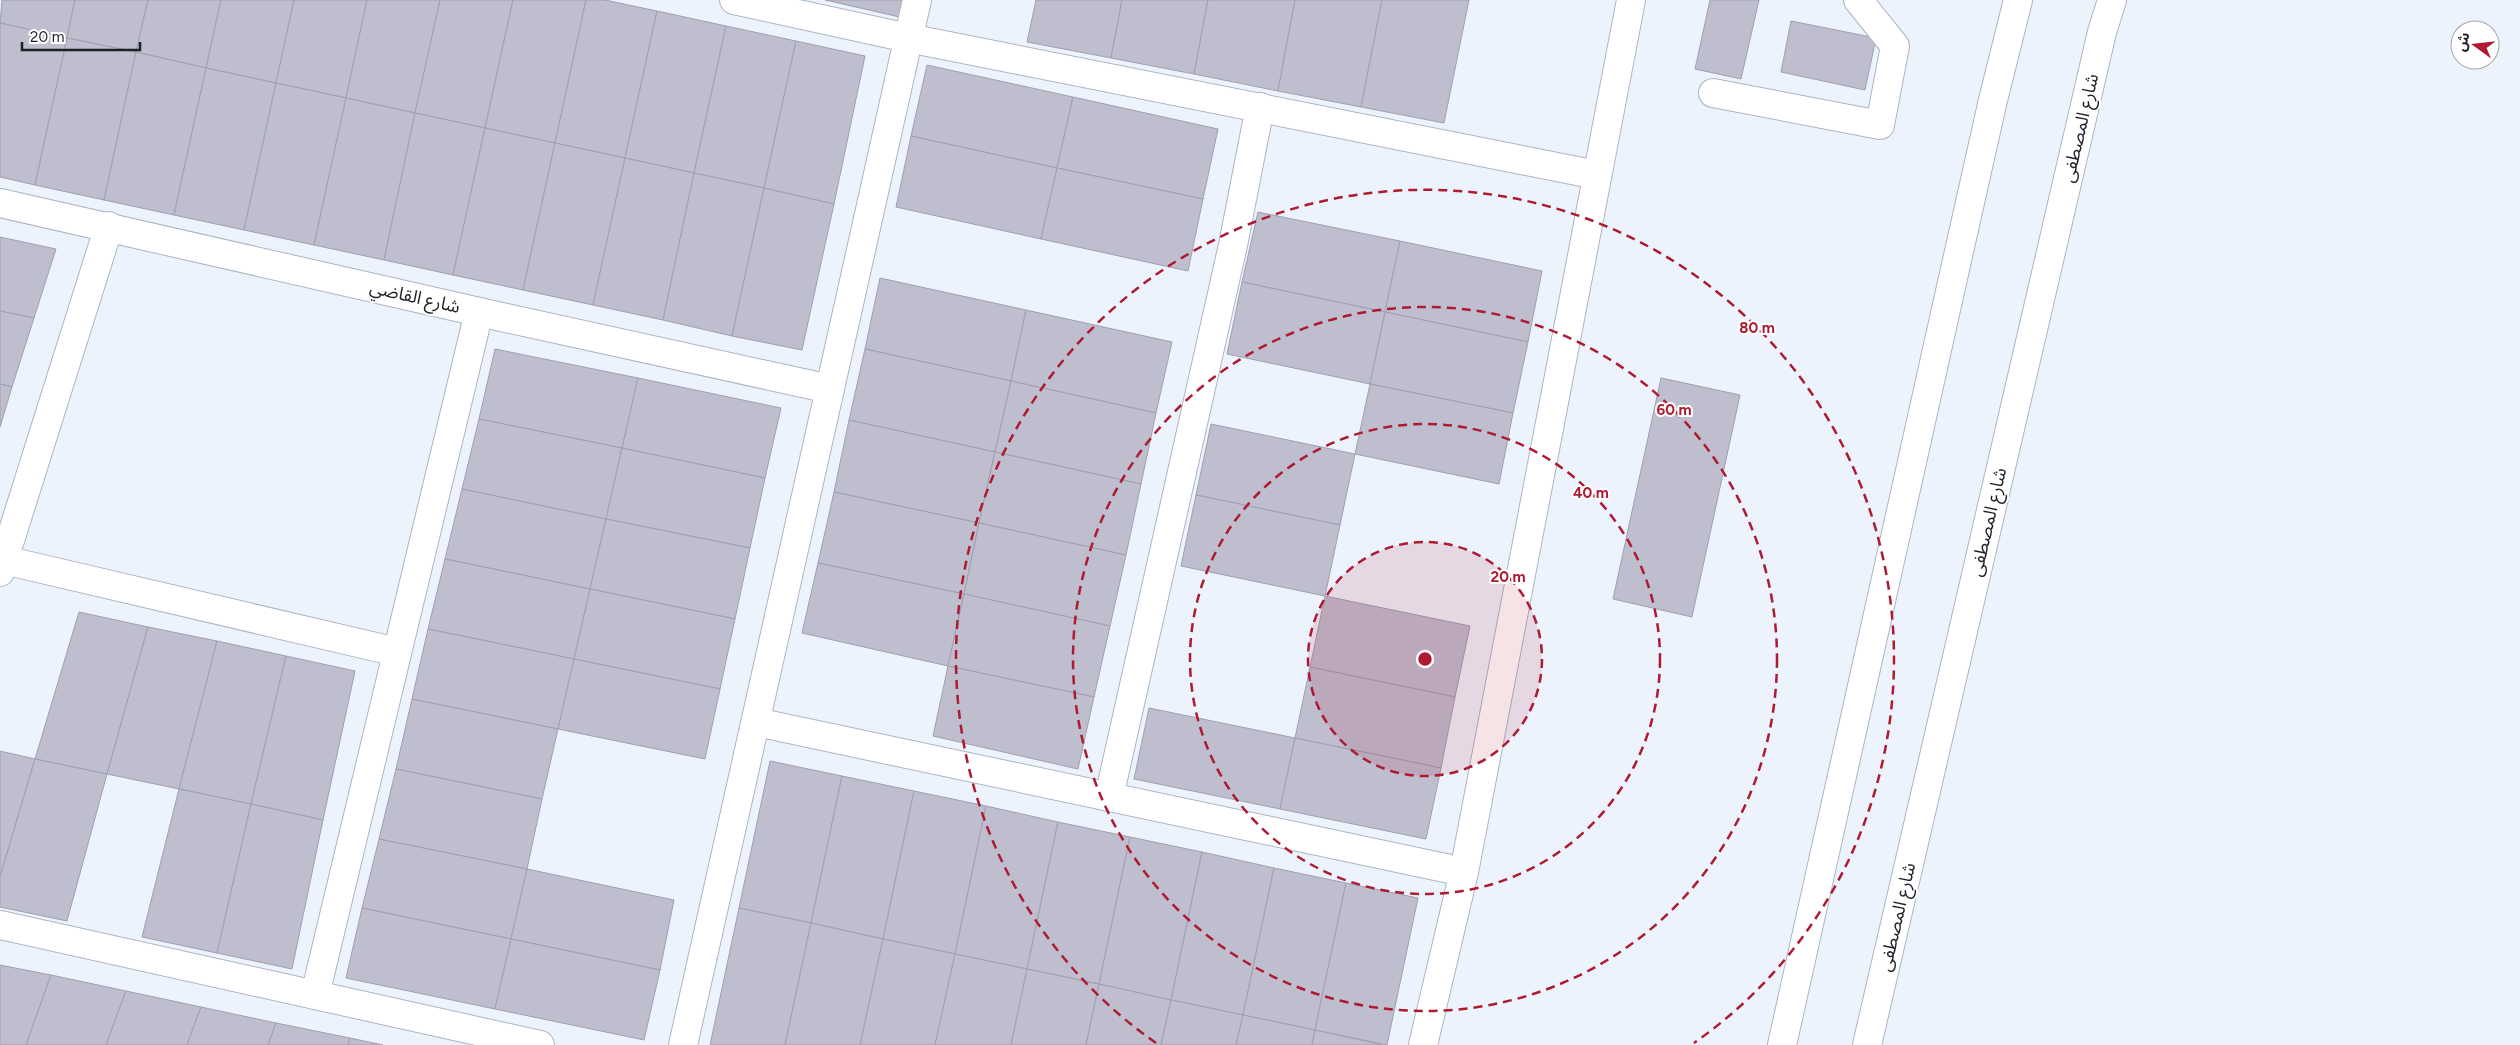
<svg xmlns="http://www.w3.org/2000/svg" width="2520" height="1045" viewBox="0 0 2520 1045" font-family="Figtree,'Noto Sans Arabic',sans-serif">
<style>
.building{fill:#bebecf;stroke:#9f9fb0}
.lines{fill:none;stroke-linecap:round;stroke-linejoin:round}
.minor-casing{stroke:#acb5c4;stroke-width:30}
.minor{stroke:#fff;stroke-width:28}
.ring{fill:none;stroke:#ae1a31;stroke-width:2.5;stroke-dasharray:9 6}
.labels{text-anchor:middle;stroke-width:4;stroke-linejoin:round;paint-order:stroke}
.street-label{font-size:18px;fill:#1d2127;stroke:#fff}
.centre{fill:#ae1a31;stroke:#fff;stroke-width:2.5}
.ring-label{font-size:15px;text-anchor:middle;font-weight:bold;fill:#ae1a31;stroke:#fff;stroke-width:4;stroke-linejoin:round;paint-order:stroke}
</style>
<rect width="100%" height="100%" fill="#edf3fc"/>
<!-- building -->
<g class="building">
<path d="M2,0H75L67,38L0,23Z"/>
<path d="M75,0H148L136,52L67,38Z"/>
<path d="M148,0H221L206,68L136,52Z"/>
<path d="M221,0H294L276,83L206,68Z"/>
<path d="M294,0H367L346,98L276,83Z"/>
<path d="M367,0H440L415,113L346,98Z"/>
<path d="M440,0H513L485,128L415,113Z"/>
<path d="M513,0H586L555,143L485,128Z"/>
<path d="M586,0H605L657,11L625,158L555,143Z"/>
<path d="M825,0H908L904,18Z"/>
<path d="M1036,0H1122L1111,58L1027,42Z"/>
<path d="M1122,0H1208L1194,74L1111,58Z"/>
<path d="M1208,0H1295L1278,91L1194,74Z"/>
<path d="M1295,0H1382L1361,107L1278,91Z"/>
<path d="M1382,0H1469L1444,123L1361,107Z"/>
<path d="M1710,0H1759L1741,79L1695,69Z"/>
<path d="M657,11L726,26L694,173L625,158Z"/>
<path d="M1791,21L1876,38L1865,90L1781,72Z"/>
<path d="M0,23L67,38L35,185L0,177Z"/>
<path d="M726,26L796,41L764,188L694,173Z"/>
<path d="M67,38L136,52L104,200L35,185Z"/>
<path d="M796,41L865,56L834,204L764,188Z"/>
<path d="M136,52L206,68L174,215L104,200Z"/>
<path d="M927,65L1073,97L1057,168L911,136Z"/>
<path d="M206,68L276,83L244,230L174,215Z"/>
<path d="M276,83L346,98L314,245L244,230Z"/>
<path d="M1073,97L1218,129L1203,199L1057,168Z"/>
<path d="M346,98L415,113L384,260L314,245Z"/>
<path d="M415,113L485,128L453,275L384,260Z"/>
<path d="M485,128L555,143L523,290L453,275Z"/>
<path d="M911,136L1057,168L1041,239L896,207Z"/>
<path d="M555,143L625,158L593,305L523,290Z"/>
<path d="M625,158L694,173L663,320L593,305Z"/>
<path d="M1057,168L1203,199L1188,271L1041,239Z"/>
<path d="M694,173L764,188L732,336L663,320Z"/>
<path d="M764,188L834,204L802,350L732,336Z"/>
<path d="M1258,212L1400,241L1385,312L1242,282Z"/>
<path d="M0,237L56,249L34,318L0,311Z"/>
<path d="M1400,241L1542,271L1528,342L1385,312Z"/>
<path d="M880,278L1026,310L1011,381L865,349Z"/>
<path d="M1242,282L1385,312L1370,384L1227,354Z"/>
<path d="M1026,310L1172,342L1156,413L1011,381Z"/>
<path d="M0,311L34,318L12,387L0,384Z"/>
<path d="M1385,312L1528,342L1513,413L1370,384Z"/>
<path d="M495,349L638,378L622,448L479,419Z"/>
<path d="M865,349L1011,381L995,452L849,420Z"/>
<path d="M638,378L781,408L765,478L622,448Z"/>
<path d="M1661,378L1740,395L1692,617L1613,599Z"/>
<path d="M1011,381L1156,413L1141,484L995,452Z"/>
<path d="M0,384L12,387L0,427Z"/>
<path d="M1370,384L1513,413L1499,484L1355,454Z"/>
<path d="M479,419L622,448L606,519L462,489Z"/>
<path d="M849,420L995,452L979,523L834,492Z"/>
<path d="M1211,424L1355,454L1340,525L1196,495Z"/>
<path d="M622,448L765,478L750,548L606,519Z"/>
<path d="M995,452L1141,484L1126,555L979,523Z"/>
<path d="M462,489L606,519L590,589L445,559Z"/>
<path d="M834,492L979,523L964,594L818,563Z"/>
<path d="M1196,495L1340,525L1325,596L1181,566Z"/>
<path d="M606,519L750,548L735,619L590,589Z"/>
<path d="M979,523L1126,555L1110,626L964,594Z"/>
<path d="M445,559L590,589L574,659L428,629Z"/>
<path d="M818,563L964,594L948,666L802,633Z"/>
<path d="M590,589L735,619L720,689L574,659Z"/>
<path d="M964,594L1110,626L1094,697L948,666Z"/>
<path d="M1325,596L1470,626L1455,697L1310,667Z"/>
<path d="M79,612L148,627L107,774L35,759Z"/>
<path d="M148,627L217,641L179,789L107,774Z"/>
<path d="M428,629L574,659L558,729L412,699Z"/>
<path d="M217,641L286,656L251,804L179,789Z"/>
<path d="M286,656L355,671L323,820L251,804Z"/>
<path d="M574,659L720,689L705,759L558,729Z"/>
<path d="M948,666L1094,697L1078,769L933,736Z"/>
<path d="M1310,667L1455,697L1441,768L1295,738Z"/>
<path d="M412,699L558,729L542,799L396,769Z"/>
<path d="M1149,708L1295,738L1280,809L1134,779Z"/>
<path d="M1295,738L1441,768L1426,839L1280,809Z"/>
<path d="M0,751L35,759L0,877Z"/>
<path d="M35,759L107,774L67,921L0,907V877Z"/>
<path d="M770,761L842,776L811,923L739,908Z"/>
<path d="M396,769L542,799L527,869L379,839Z"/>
<path d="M842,776L914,791L883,939L811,923Z"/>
<path d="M179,789L251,804L217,953L142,937Z"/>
<path d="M914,791L986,806L955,954L883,939Z"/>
<path d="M251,804L323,820L292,969L217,953Z"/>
<path d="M986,806L1058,822L1027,969L955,954Z"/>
<path d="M1058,822L1130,837L1099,984L1027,969Z"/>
<path d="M1130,837L1202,852L1171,1000L1099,984Z"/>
<path d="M379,839L527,869L511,939L362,908Z"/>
<path d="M1202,852L1274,868L1243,1015L1171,1000Z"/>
<path d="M1274,868L1346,883L1315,1030L1243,1015Z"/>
<path d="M527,869L674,900L660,970L511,939Z"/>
<path d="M1346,883L1418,898L1387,1045L1315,1030Z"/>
<path d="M362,908L511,939L495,1009L346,978Z"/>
<path d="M739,908L811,923L785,1045H710Z"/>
<path d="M811,923L883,939L860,1045H785Z"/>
<path d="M511,939L660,970L644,1040L495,1009Z"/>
<path d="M883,939L955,954L935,1045H860Z"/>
<path d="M955,954L1027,969L1011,1045H935Z"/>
<path d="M0,965L51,975L26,1045H0Z"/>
<path d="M1027,969L1099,984L1086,1045H1011Z"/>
<path d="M51,975L126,991L106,1045H26Z"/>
<path d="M1099,984L1171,1000L1161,1045H1086Z"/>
<path d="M126,991L201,1007L187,1045H106Z"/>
<path d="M1171,1000L1243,1015L1236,1045H1161Z"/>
<path d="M201,1007L276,1023L268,1045H187Z"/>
<path d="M1243,1015L1315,1030L1312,1045H1236Z"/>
<path d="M276,1023L350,1038L348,1045H268Z"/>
<path d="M1315,1030L1383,1045H1312Z"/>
<path d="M350,1038L383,1045H348Z"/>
</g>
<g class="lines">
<!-- minor casing -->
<g class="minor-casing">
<g id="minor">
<path d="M734,0L908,38L1597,175"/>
<path d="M1713,93L1880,125L1895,46L1858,0"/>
<path d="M0,203L479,312L830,389"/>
<path d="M4,560L397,652"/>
<path d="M0,572L109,226"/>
<path d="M756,722L1464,872"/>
<path d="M1109,797L1233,245L1260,107"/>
<path d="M0,925L540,1045"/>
<path d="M315,995L479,312"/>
<path d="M683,1045L917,0"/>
<path d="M1423,1045L1464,872L1631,0"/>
<path d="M1782,1045L1949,296L1993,100L2018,0"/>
<path d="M1867,1045L2102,32L2112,0"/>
</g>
</g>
<!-- minor -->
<use href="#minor" class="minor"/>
</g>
<!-- distance rings -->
<circle cx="1425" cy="659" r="117" fill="#ae1a31" fill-opacity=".12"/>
<g class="ring">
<circle cx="1425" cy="659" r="117"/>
<circle cx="1425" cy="659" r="235"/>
<circle cx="1425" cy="659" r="352"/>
<path d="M1156 1043A469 469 0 1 1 1694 1043"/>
</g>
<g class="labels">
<!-- street labels -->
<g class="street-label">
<text transform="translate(2080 128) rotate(-77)" y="6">شارع المصطفى</text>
<text transform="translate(415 297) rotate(13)" y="6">شارع القاضي</text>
<text transform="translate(1988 522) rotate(-77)" y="6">شارع المصطفى</text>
<text transform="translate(1897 917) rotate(-77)" y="6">شارع المصطفى</text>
</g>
</g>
<circle cx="1425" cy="659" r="8" class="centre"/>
<g class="ring-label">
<text x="1757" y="333">80 m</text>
<text x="1674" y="415">60 m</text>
<text x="1591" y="498">40 m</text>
<text x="1508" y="582">20 m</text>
</g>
<!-- north arrow -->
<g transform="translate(2475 45) rotate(285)"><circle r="24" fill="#ffffff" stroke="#a5a6a9"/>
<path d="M0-4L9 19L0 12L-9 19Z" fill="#ae1a31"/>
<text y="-8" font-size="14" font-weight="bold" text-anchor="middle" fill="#1d2127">ش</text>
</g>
<!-- scale -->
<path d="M22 42v8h118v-8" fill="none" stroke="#1d2127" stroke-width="2.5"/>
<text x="30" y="42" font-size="15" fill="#1d2127" stroke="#ffffff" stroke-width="4" paint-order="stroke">20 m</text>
</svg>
